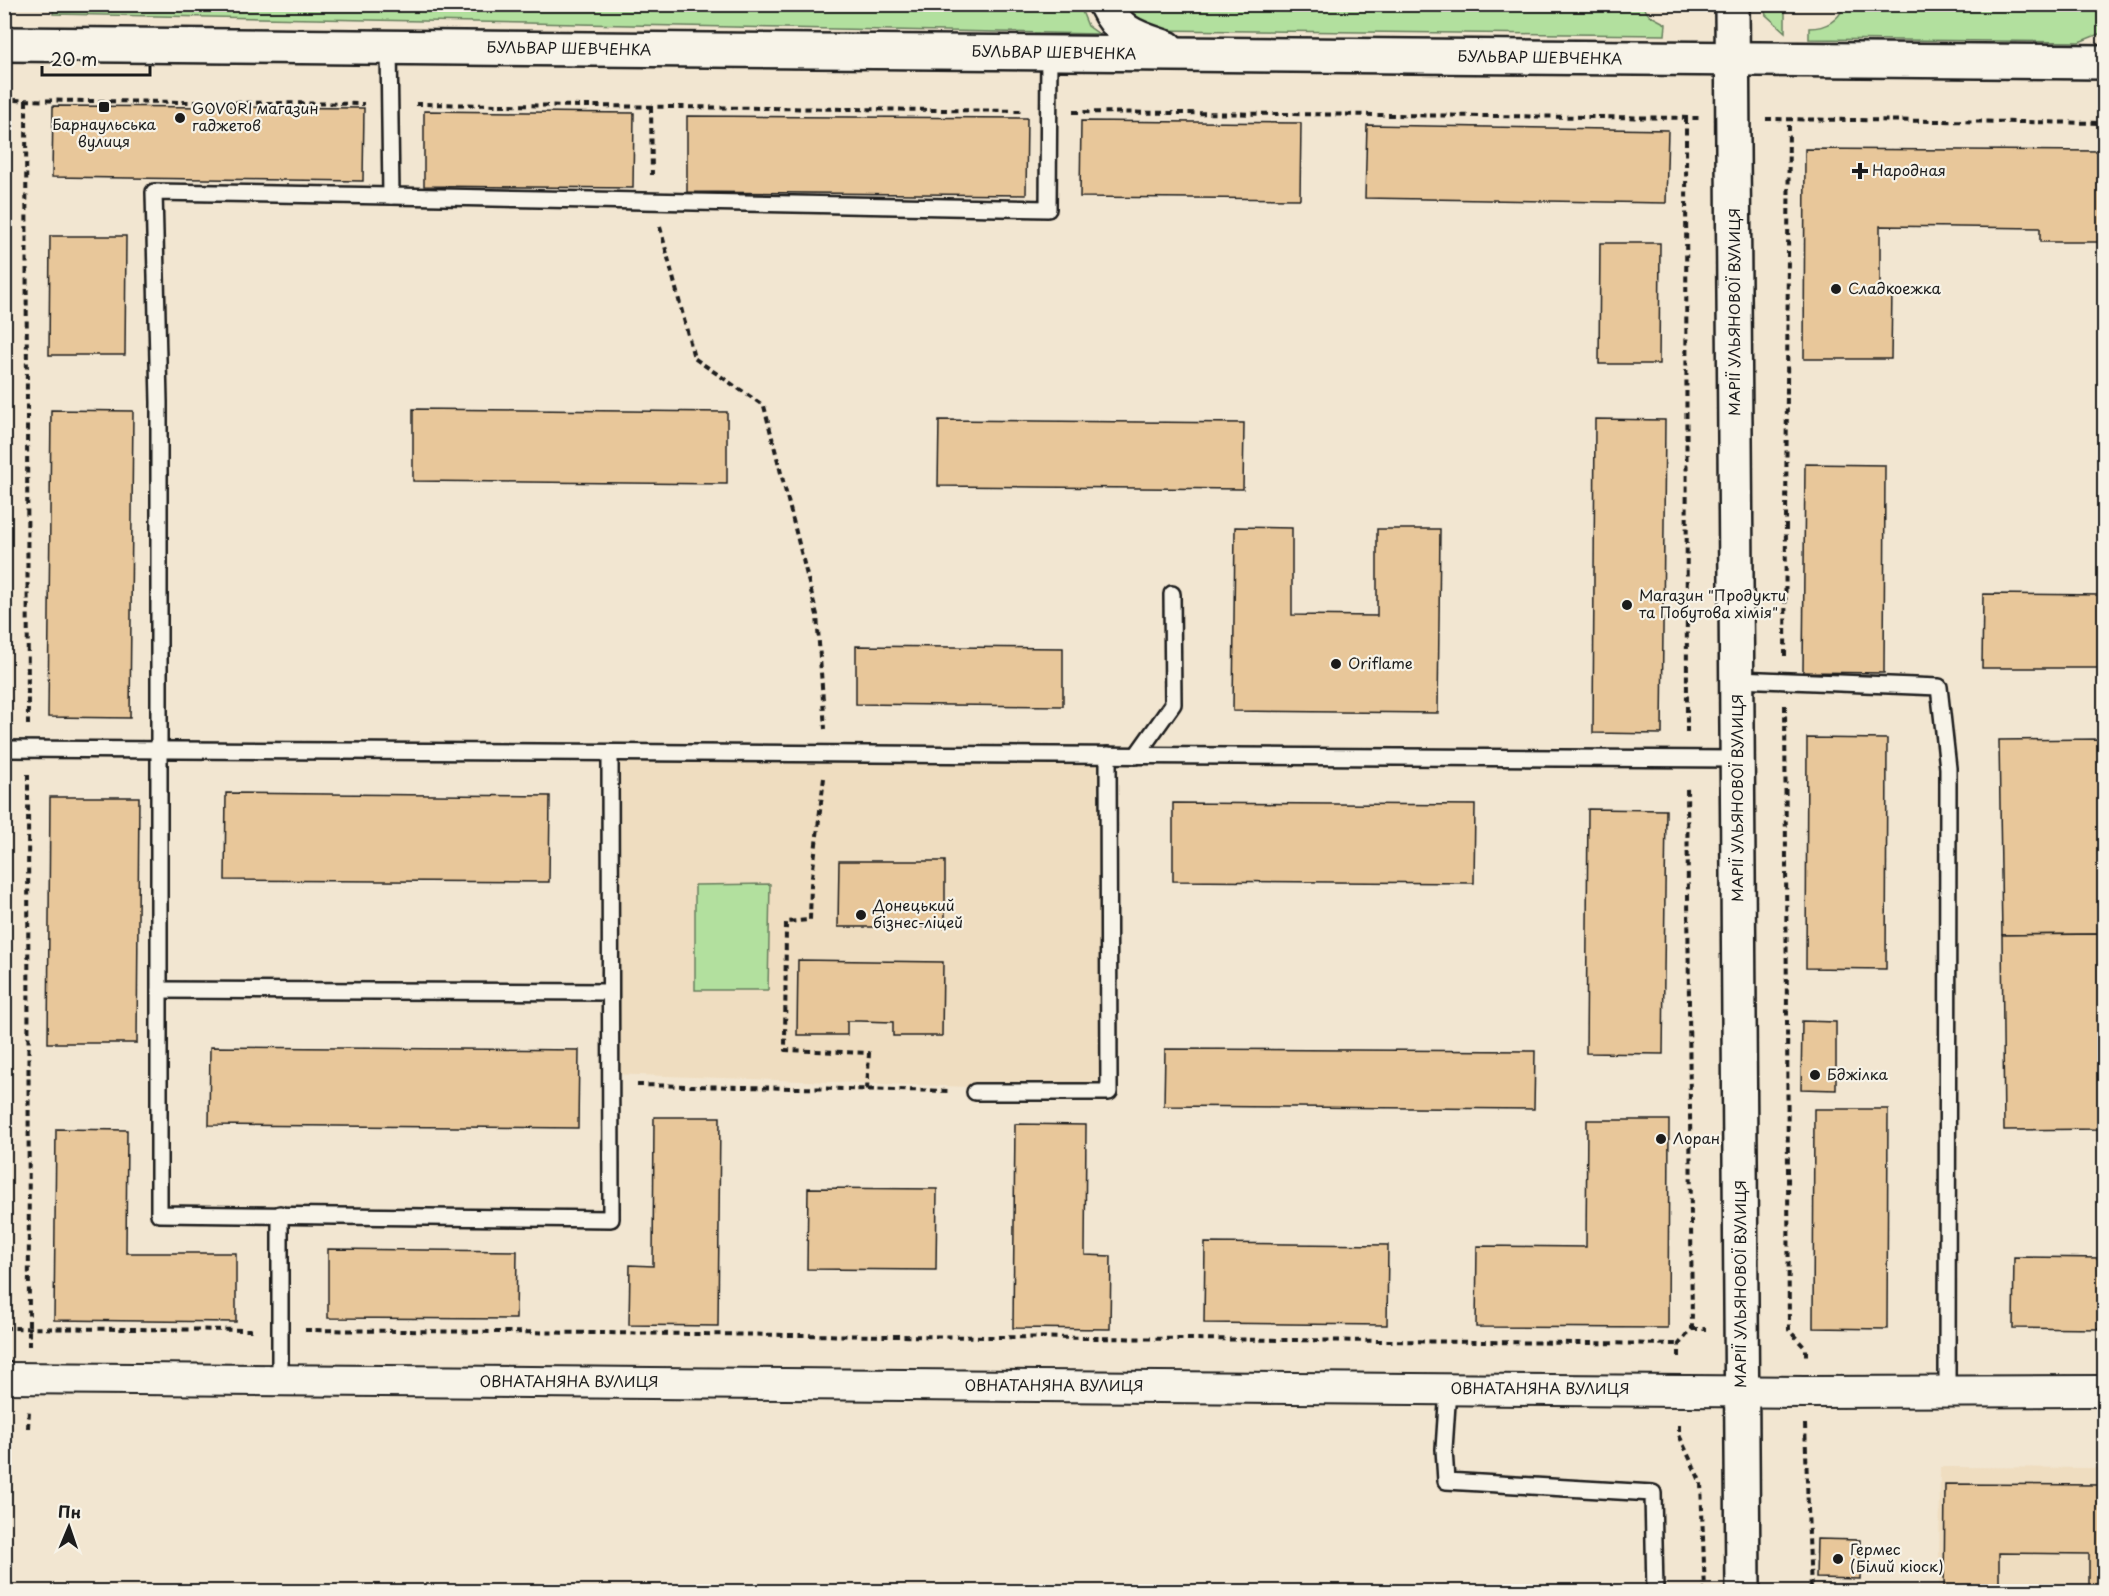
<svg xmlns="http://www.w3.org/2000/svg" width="2109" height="1596" viewBox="0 0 2109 1596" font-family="'Playpen Sans',sans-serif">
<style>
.built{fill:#efddc0}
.green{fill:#b2e09e;stroke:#677e5d;stroke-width:1.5}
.building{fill:#e8c79a;stroke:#1c1c1c;stroke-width:1.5}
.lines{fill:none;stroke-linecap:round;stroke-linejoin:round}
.lane-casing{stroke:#1c1c1c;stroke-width:20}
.street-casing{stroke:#1c1c1c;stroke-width:34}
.secondary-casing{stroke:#1c1c1c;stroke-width:38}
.path{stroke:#1c1c1c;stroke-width:4;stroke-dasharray:6 4.5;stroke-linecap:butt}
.lane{stroke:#f7f3e8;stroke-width:15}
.street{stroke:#f7f3e8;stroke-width:30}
.secondary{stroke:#f7f3e8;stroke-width:33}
.poi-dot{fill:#1c1c1c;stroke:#f7f3e8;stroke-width:2}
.labels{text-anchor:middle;stroke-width:4.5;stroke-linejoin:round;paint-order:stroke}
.street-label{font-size:15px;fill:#1c1c1c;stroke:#f7f3e8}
.poi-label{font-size:15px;fill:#1c1c1c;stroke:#f7f3e8;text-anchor:start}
</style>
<rect width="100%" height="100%" fill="#f2e6d1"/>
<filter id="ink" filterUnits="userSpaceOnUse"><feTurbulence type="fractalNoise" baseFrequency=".0167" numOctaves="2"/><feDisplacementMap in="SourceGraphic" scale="12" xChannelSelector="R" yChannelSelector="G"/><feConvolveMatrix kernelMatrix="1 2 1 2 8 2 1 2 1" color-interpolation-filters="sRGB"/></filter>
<g filter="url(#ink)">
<!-- built -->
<g class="built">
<path d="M617,753L1108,755L1109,1092L610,1074Z"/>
<path d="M1940,1467L2104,1468V1591L1939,1592Z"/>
</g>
<!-- green -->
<g class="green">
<path d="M54,4H1079L1088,26L1099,34L53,14Z"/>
<path d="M1641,4L1649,15L1666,24L1665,35L1149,30L1136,22L1124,5Z"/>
<path d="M1763,5H1780L1785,12V32L1766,15Z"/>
<path d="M1845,5H2104V32L2079,42L1809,39V28C1826,28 1838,21 1845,5Z"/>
<path d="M770,884L768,990H695V885Z"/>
</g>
<!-- building -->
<g class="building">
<path d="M53,106L364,108L363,181L52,177Z"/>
<path d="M424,111L634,113L633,188L424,186Z"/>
<path d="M687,116L1027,118L1026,195L687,192Z"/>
<path d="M1081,121L1301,123L1300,199L1080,197Z"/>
<path d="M1367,125L1668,130L1666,203L1365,198Z"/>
<path d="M1805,149L2104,151V242H2040V228L1880,226V288L1892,289L1891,359H1804Z"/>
<path d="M50,236H126L125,355H49Z"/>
<path d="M1600,243H1660L1659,364H1599Z"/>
<path d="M413,409L727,412V484L413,481Z"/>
<path d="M51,410L133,411L130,718L48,717Z"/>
<path d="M1595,419L1665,420L1662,734L1593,733Z"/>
<path d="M939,420L1244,423L1243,489L938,486Z"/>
<path d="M1805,464L1885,465L1884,673L1803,672Z"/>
<path d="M1235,527L1292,528V615L1377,616V529H1440L1438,713L1233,711Z"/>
<path d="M1983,594L2104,595V668H1982Z"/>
<path d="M856,646L1063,648V706L856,704Z"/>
<path d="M1807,738L1887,739L1886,969L1806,968Z"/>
<path d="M2104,739V934L2002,935L1999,740Z"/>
<path d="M226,793L550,796L549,882L225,880Z"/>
<path d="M50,797H139L137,1043H48Z"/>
<path d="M1173,803L1475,805L1474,883L1173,881Z"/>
<path d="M1588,809L1666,810L1663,1054L1586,1053Z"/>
<path d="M839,861H945V927H838Z"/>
<path d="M2104,934V1129L2004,1130L2002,935Z"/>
<path d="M798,960L943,962L942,1036H893V1022L860,1021H847V1035H797Z"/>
<path d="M1802,1021L1836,1022V1090L1801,1089Z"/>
<path d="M210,1047L579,1050L578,1128L209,1125Z"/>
<path d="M1165,1049L1535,1051L1534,1109L1164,1106Z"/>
<path d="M1814,1109H1888L1887,1329L1813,1328Z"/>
<path d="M654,1117H720L718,1326L629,1325L630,1265L653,1266Z"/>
<path d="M1587,1120H1669L1668,1328L1476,1327L1477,1246L1586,1247Z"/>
<path d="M1015,1124L1086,1125L1085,1255L1111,1256L1110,1329L1013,1328Z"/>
<path d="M56,1129L127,1130L126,1253H236V1322L54,1320Z"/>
<path d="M808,1188L937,1189L936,1270L807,1269Z"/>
<path d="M1205,1243L1388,1245L1387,1325L1204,1323Z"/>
<path d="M328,1249L517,1251L516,1319L328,1318Z"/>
<path d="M2014,1257L2104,1258V1329L2013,1328Z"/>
<path d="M1945,1484L2104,1485V1592H2089V1554L1999,1553V1592H1944Z"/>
<path d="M1817,1539L1860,1540V1579L1816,1578Z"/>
</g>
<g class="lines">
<!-- lane casing -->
<g class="lane-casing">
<g id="lane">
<path d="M389,47L391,196L1048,209L1049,53"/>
<path d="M391,196L154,192L159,402V1214L611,1219L610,753"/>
<path d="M1737,679L1939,687L1948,768L1947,1391"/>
<path d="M4,749L1737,759"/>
<path d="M1136,756L1173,704L1172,594"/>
<path d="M159,990L610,992"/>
<path d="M975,1092H1109L1108,755"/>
<path d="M280,1214V1380"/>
<path d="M1448,1389L1444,1449L1446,1481L1653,1493L1655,1592"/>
</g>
</g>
<!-- street casing -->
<g class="street-casing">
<path id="street" d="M4,1378L1806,1392L2104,1391"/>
</g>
<!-- secondary casing -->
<g class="secondary-casing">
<g id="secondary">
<path d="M1105,4C1120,35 1136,37 1167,48"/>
<path d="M1732,4L1743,1592"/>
<path d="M4,44L2104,62"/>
</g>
</g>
<!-- path -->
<g class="path">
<path d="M4,100L364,104"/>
<path d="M26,100L28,725"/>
<path d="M416,104L1024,111"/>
<path d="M651,107L652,175"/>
<path d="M1073,112L1699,118"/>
<path d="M1686,118L1687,732"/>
<path d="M1766,119L2104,123"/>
<path d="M660,227L694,358L764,406L817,615L825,729"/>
<path d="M1785,656L1789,119"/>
<path d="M1785,705L1789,1330L1806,1349V1360"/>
<path d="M28,774L29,1346"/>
<path d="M824,778L811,885L810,920L786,922L785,1050L869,1053L867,1090"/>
<path d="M637,1085L951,1091"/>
<path d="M4,1328L256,1330"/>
<path d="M1692,1329H1706"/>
<path d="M305,1330L1679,1344"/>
<path d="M1679,1357V1344L1692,1329L1687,785"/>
<path d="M1805,1424L1811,1592"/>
<path d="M1679,1425V1435L1701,1483L1705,1592"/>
<path d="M28,1428L29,1410"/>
</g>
<!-- lane -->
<use href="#lane" class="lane"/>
<!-- street -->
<use href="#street" class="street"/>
<!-- secondary -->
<use href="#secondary" class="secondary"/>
</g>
</g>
<!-- markers -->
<g class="poi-dot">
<rect x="98" y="101" width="12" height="12" rx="3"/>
<circle cx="180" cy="118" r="6"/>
<path d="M1857 162h6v6h6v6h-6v6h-6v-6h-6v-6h6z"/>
<circle cx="1836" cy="289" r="6"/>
<circle cx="1627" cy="605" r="6"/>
<circle cx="1336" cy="664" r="6"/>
<circle cx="861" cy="915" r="6"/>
<circle cx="1815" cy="1075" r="6"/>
<circle cx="1661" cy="1139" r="6"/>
<circle cx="1838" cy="1559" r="6"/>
</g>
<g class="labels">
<!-- street labels -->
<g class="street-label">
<text transform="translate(569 49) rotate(1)" y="5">БУЛЬВАР ШЕВЧЕНКА</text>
<text transform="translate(1054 53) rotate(1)" y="5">БУЛЬВАР ШЕВЧЕНКА</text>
<text transform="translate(1540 58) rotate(1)" y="5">БУЛЬВАР ШЕВЧЕНКА</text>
<text transform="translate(1735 312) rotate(-90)" y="5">МАРІЇ УЛЬЯНОВОЇ ВУЛИЦЯ</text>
<text transform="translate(1738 798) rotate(-90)" y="5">МАРІЇ УЛЬЯНОВОЇ ВУЛИЦЯ</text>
<text transform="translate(1741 1284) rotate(-90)" y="5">МАРІЇ УЛЬЯНОВОЇ ВУЛИЦЯ</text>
<text x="569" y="1387">ОВНАТАНЯНА ВУЛИЦЯ</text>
<text x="1054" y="1391">ОВНАТАНЯНА ВУЛИЦЯ</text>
<text x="1540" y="1394">ОВНАТАНЯНА ВУЛИЦЯ</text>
</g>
<!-- poi labels -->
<g class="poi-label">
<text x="192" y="114">GOVORI магазин<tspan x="192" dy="17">гаджетов</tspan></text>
<text x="104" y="130" text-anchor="middle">Барнаульська<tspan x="104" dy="17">вулиця</tspan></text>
<text x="1872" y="176">Народная</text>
<text x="1848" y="294">Сладкоежка</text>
<text x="1639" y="601">Магазин "Продукти<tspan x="1639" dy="17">та Побутова хімія"</tspan></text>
<text x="1348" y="669">Oriflame</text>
<text x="873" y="911">Донецький<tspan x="873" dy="17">бізнес-ліцей</tspan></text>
<text x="1827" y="1080">Бджілка</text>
<text x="1673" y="1144">Лоран</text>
<text x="1850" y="1555">Гермес<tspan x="1850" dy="17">(Білий кіоск)</tspan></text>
</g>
</g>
<!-- margin -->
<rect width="2109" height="1596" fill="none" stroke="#f7f3e8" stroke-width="24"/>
<rect x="12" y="12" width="2085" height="1572" fill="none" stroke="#1c1c1c" stroke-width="2" filter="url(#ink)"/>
<!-- north arrow -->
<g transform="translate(69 1527) rotate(2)" stroke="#f7f3e8" stroke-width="4.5" paint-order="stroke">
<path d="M0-4.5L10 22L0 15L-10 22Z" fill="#1c1c1c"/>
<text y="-9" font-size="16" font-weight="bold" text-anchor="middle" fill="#1c1c1c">Пн</text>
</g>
<!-- scale -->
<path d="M42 66v9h108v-9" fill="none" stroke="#1c1c1c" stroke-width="3"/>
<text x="51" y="66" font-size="18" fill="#1c1c1c" stroke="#f7f3e8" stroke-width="4.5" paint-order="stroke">20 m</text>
</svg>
